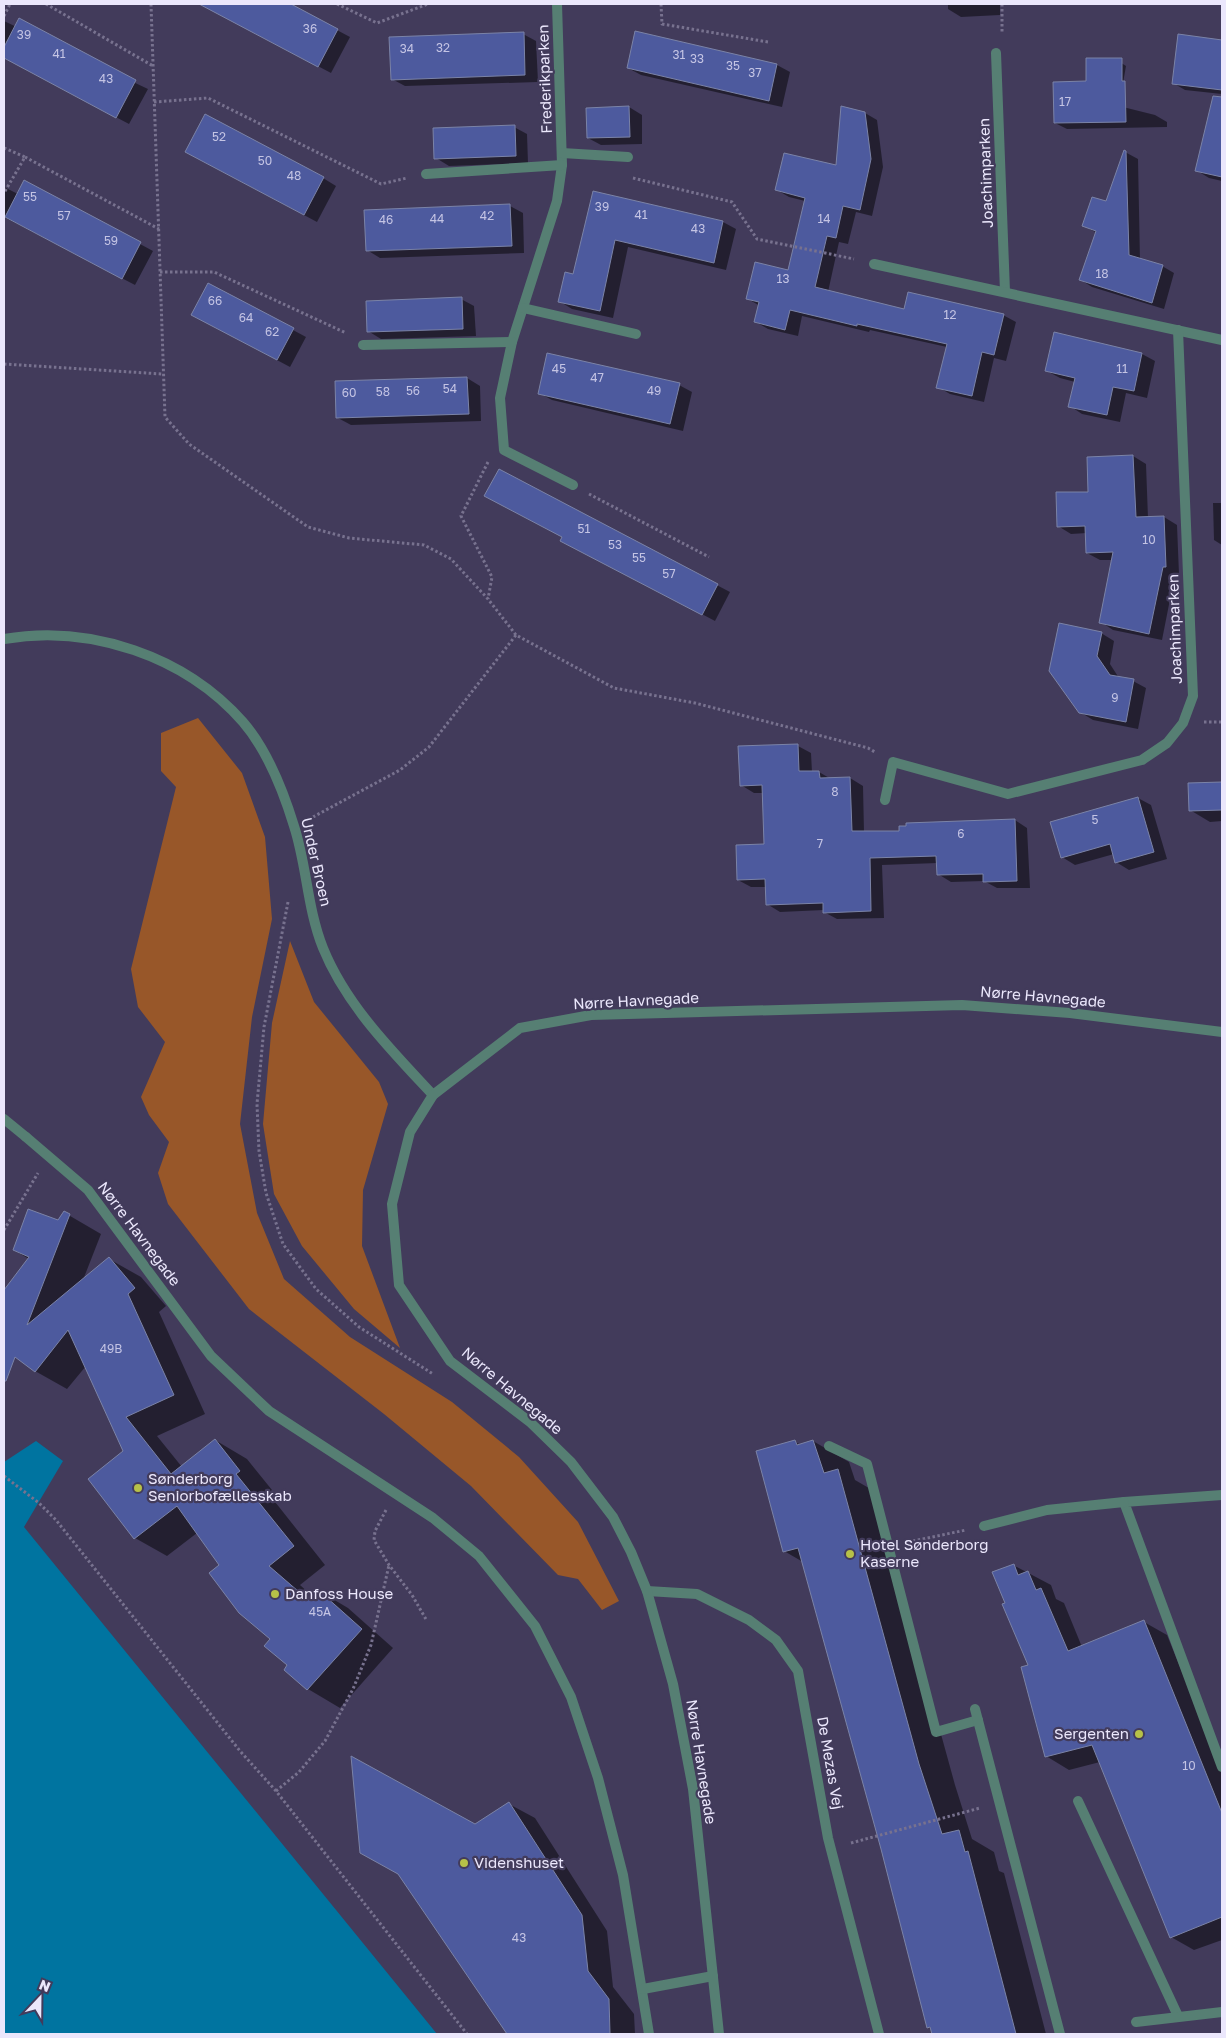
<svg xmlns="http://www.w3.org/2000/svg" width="1226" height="2038" viewBox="0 0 1226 2038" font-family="'Golos Text',sans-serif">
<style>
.green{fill:#985729}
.water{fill:#0074a0}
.shadow{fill:#0007}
.building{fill:#4d5a9e;stroke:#7b83a7}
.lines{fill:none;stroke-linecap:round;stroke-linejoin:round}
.path{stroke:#78728f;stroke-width:3;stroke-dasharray:2.5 2.5;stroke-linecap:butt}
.service{stroke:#567f73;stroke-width:10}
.minor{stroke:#567f73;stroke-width:10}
.tertiary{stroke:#567f73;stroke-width:10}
.poi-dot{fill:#b7c148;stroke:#423b5b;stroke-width:2}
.labels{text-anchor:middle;stroke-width:4.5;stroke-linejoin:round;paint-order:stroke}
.number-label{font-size:12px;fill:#c4c4e4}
.street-label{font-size:15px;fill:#ebe7fc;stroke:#423b5b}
.poi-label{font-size:15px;fill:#ebe7fc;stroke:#423b5b;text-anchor:start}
</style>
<rect width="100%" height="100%" fill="#423b5b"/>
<!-- green -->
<g class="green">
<path d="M198,718L242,773L265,837L272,919L252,1017L240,1124L257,1213L284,1279L350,1337L452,1402L519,1457L578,1522L619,1601L602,1610L578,1579L558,1575L471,1486L384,1414L249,1309L168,1204L158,1173L169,1142L149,1115L141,1097L165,1042L138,1007L131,969L176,787L161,771V733Z"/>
<path d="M290,941L314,1002L379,1082L388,1104L363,1190L362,1246L400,1348L354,1309L302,1246L274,1194L263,1124L272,1023Z"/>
</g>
<!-- water -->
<path class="water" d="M36,1441L63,1461L24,1527L437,2034H4V1462Z"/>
<!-- shadow -->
<g class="shadow">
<path d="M200,4H288L350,37L331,73Z"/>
<path d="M600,4H638L602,5Z"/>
<path d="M948,4H1000V15L961,17L948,9Z"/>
<path d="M4,21L148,89L129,124L53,84L51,78L4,52Z"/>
<path d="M523,34L536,41L538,82L405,86L392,79Z"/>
<path d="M1179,36L1222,41V94L1185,90L1173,83Z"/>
<path d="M1115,59L1126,66L1119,106L1155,115L1167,122V127L1067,129L1055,123L1087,83Z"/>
<path d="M777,65L790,72L782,107L641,75L628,68Z"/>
<path d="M629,107L642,115V144L601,145L588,138Z"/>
<path d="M865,113L877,120L883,167L872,216L856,212L848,244L839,242L828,292L905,310L1003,315L1016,322L1006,361L994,358L984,402L950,394L938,387L947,347L870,330L869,332L802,316L798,336L768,329L756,322L760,306L748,299L789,272L805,201L789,197L777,190L838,166Z"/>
<path d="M514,127L527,134L528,163L449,166L436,158Z"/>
<path d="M1207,127L1222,131V181L1209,178L1196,170Z"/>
<path d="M1125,152L1138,159L1140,260L1162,266L1174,273L1164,309L1092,287L1081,280L1097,233L1084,226L1107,203Z"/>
<path d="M199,159L323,178L336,186L317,222Z"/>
<path d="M25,182L153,251L135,285L4,217V187L18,194Z"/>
<path d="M594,193L723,222L736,229L726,270L628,247L613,318L572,309L559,301L574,275Z"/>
<path d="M510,206L523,213L524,253L380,258L367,250Z"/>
<path d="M209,285L306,337L290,367L206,322Z"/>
<path d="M461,299L474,306L476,336L381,339L368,331Z"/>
<path d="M1055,334L1142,354L1155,361L1147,398L1126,393L1120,422L1082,414L1070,406L1075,382L1060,378L1047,371Z"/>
<path d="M467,378L480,386L481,421L351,425L338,418Z"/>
<path d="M679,385L692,392L683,431L552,400L539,393Z"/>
<path d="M1133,456L1146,464L1148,518L1164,517L1177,525L1179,574H1175L1162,640L1113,630L1101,622L1113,560H1100L1087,553V533L1071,534L1058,526L1089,493L1088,458Z"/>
<path d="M499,471L730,592L715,621L575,547Z"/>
<path d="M1213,503H1222V545L1214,540Z"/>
<path d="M1101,633L1114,641L1110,664L1119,678L1133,681L1146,688L1138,729L1093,720L1080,712Z"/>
<path d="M798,746L811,753L812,772H819L831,779L850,778L863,786L864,832H900L1015,820L1027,828L1030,888H997L984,881L951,882L938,874V863L882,865L884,918L837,919L824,912V910L780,912L767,904L766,887H751L738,880L765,845L763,793H754L741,785Z"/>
<path d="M1222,783V821L1210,822L1190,810L1189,784Z"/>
<path d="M1138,798L1151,805L1167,859L1129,870L1116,862L1114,854L1075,865L1062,857L1052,822Z"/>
<path d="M65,1213L101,1234L83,1280L109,1259L141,1277L166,1306L159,1312L205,1414L157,1436L182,1467L215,1440L247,1459L272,1490L268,1493L325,1565L300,1585L311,1595L316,1589L348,1608L393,1648L340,1708L308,1689L285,1670L289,1665L197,1533L167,1556L135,1538L125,1452L86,1366L67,1389L35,1371L4,1347V1292L29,1259L14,1250L58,1221Z"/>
<path d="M813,1441L849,1462L855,1480L874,1491L955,1785L972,1839L994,1852L999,1871L1004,1873L1046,2034H934L932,2030L928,2027L883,1849L803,1562L784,1551L795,1442L801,1445Z"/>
<path d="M1013,1565L1051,1585L1056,1599L1064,1603L1082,1647L1144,1622L1167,1635L1222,1771V1940L1194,1950L1171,1937L1100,1762L1069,1770L1046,1756L1030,1666L1007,1603Z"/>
<path d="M509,1804L535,1818L607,1931L613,1987L634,2014L635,2034H509L399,1873Z"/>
</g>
<!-- building -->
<g class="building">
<path d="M199,4H291L338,29L318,67Z"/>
<path d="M19,18L136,80L116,118L4,58V47Z"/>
<path d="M635,31L777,64L769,101L627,68Z"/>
<path d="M524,32L525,75L391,80L389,37Z"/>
<path d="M1178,34L1222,40V90L1172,84Z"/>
<path d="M1086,58H1122V81H1125L1126,122L1054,123L1053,82L1086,81Z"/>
<path d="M1213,96L1222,97V177L1195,171Z"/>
<path d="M629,106L630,137L587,138L586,108Z"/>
<path d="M841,106L865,112L871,159L860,210L843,206L836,238L827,236L815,287L904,309L908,292L1004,314L994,355L982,352L972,396L936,388L947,344L857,324V326L790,310L785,330L754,322L759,302L746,299L755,262L788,270L805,198L775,190L784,153L836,165Z"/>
<path d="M205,114L324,177L304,215L185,152Z"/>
<path d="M515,125L516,156L434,159L433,128Z"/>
<path d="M1124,150L1126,151L1129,255L1163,265L1152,303L1079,280L1096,231L1082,226L1092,197L1106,201Z"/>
<path d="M24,180L141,242L122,279L5,217Z"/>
<path d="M593,191L723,221L714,263L615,240L600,311L558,302L565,272L573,274Z"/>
<path d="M510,204L512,246L366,251L364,210Z"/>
<path d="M208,283L294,328L277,360L191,315Z"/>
<path d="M462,297L463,329L367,332L366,301Z"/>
<path d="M1054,332L1142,353L1134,391L1113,387L1107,415L1068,407L1075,378L1045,371Z"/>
<path d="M547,353L680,383L670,424L538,394Z"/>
<path d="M467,377L469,414L336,418L335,381Z"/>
<path d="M1133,455L1136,517L1164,516L1166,567H1163L1149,634L1099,623L1113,552L1086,553L1085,526L1057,527L1056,492H1088L1087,457Z"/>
<path d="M499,469L718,584L702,615L560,541L562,537L484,496Z"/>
<path d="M1059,623L1102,632L1097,656L1110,675L1134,679L1126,722L1079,713L1049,671Z"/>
<path d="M798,744L799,771H819L820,778L850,777L852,831H899V826H906V823L1015,819L1017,881L983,882V874L937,875L936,856L870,858L871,911L823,913V903L766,905L765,879L737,880L736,845L764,844L762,785L740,786L738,746Z"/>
<path d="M1222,782V810L1189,811L1188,783Z"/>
<path d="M1138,797L1154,852L1115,863L1110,844L1061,858L1050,822Z"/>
<path d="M28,1209L58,1220L64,1211L70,1214L27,1325L109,1257L135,1288L128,1294L174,1395L126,1417L171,1474L215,1439L240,1471L236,1474L294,1546L269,1566L306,1598L316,1588L362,1629L307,1690L284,1670L287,1665L264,1646L270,1639L239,1613L209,1573L219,1565L177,1506L134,1539L88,1479L123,1451L68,1330L35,1372L15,1357L6,1381H4V1290L29,1257L13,1250Z"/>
<path d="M795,1440L797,1445L813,1440L824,1473L838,1469L919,1764L942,1834L959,1830L965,1852L968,1851L1016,2034H932L930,2027L927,2028L881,1849L798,1548L783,1552L756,1451Z"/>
<path d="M1014,1564L1018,1575L1028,1571L1036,1590L1041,1588L1068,1651L1144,1620L1222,1813V1917L1170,1938L1092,1745L1045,1757L1021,1667L1028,1665L1002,1604L1005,1603L992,1572Z"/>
<path d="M351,1756L475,1824L509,1802L582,1915L588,1971L609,1999L610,2034H507L398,1874L360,1853Z"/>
</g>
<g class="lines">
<!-- path -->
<g class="path">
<path d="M46,4L153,66"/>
<path d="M151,4L165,417L189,444L308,527L349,538L424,545L451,559L488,599L516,635L614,688L695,703L868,748L875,752"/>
<path d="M337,4L377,23L428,4"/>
<path d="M661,4L662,24L768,42"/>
<path d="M1002,4V33"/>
<path d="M4,16L10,4"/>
<path d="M154,102L208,98L381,184L407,178"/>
<path d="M4,148L25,157L4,193"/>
<path d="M25,157L159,229"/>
<path d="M633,178L732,202L757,239L854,259"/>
<path d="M160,272H214L346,333"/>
<path d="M4,364L162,374"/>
<path d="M488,462L461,516L492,577L488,599"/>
<path d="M589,494L709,557"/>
<path d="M1204,722H1222"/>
<path d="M313,817L400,770L429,747L516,635"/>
<path d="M288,902L264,1027L257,1104L259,1151L266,1193L283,1244L316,1289L359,1327L433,1374"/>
<path d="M4,1230L38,1173"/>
<path d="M4,1476L39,1503L56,1520L240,1751L276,1791L467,2034"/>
<path d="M386,1510L375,1531L374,1540L389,1565L412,1595L427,1621"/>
<path d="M908,1542L966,1530"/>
<path d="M276,1791L299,1772L325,1741L353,1689L371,1645L389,1565"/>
<path d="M851,1843L980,1808"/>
</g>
<!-- service -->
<g class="service">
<path d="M26,1137L88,1190L211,1356L269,1411L433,1518L479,1556L535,1626L571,1697L598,1778L623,1875L649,2034"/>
<path d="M829,1446L867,1464L936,1732L978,1720"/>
<path d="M1222,1495L1124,1502L1222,1767"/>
<path d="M984,1526L1047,1510L1124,1502"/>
<path d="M647,1591L697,1594L749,1620L776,1640L798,1671L828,1838L879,2034"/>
<path d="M975,1709L1060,2034"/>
<path d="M1078,1801L1178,2016"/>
<path d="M643,1989L713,1976"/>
<path d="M1136,2022L1222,2012"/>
</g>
<!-- minor -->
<g class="minor">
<path d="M557,4L562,165L557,201L512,342L500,398L504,450L573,485"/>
<path d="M996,53L1005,292"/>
<path d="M562,153L628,157"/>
<path d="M426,174L562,165"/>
<path d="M874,264L1222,340"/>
<path d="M523,308L636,334"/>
<path d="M363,345L512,342"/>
<path d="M885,800L893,762L1008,794L1142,760L1167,743L1183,723L1193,696L1178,330"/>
<path d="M4,1119L26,1137"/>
</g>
<!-- tertiary -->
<g class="tertiary">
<path d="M4,639C90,624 185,656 243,722C268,751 283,790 294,826C307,866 307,908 323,948C346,1005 392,1051 433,1095"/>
<path d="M719,2034L693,1789L673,1684L647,1591L631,1552L613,1517L571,1462L530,1422L450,1361L399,1285L392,1204L410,1132L433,1095L520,1028L591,1015L962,1005L1070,1013L1222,1032"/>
</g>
</g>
<!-- markers -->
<g class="poi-dot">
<circle cx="138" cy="1488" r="5"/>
<circle cx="850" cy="1554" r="5"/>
<circle cx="275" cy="1594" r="5"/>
<circle cx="1139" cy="1734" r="5"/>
<circle cx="464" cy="1863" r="5"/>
</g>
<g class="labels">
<!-- number labels -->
<g class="number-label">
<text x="310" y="33">36</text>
<text x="24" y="39">39</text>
<text x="443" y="52">32</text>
<text x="407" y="53">34</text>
<text x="59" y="58">41</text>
<text x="679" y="59">31</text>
<text x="697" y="63">33</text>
<text x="733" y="70">35</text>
<text x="755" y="77">37</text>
<text x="106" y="83">43</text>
<text x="1065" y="106">17</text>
<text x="219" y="141">52</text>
<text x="265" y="165">50</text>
<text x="294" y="180">48</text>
<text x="30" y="201">55</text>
<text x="602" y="211">39</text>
<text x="641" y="219">41</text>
<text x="64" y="220">57</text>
<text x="487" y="220">42</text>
<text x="437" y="223">44</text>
<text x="824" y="223">14</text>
<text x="386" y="224">46</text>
<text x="698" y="233">43</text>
<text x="111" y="245">59</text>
<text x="1102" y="278">18</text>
<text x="783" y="283">13</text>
<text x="215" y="305">66</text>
<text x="950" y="319">12</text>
<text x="246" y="322">64</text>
<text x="272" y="336">62</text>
<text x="559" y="373">45</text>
<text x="1122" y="373">11</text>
<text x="597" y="382">47</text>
<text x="450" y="393">54</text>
<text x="413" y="395">56</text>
<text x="654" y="395">49</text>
<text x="383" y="396">58</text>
<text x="349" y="397">60</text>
<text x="584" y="533">51</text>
<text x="1149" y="544">10</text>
<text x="615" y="549">53</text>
<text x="639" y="562">55</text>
<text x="669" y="578">57</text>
<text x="1115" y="702">9</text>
<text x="835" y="796">8</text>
<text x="1095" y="824">5</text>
<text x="961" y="838">6</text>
<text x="820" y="848">7</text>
<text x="111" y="1353">49B</text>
<text x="320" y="1616">45A</text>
<text x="1189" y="1770">10</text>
<text x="519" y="1942">43</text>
</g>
<!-- street labels -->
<g class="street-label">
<text transform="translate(545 79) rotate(-92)" y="5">Frederikparken</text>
<text transform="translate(986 173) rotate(-92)" y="5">Joachimparken</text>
<text transform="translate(1175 629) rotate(-92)" y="5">Joachimparken</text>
<text transform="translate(316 862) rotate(77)" y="5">Under Broen</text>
<text transform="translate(1043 997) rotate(5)" y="5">Nørre Havnegade</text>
<text transform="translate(636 1001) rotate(-3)" y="5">Nørre Havnegade</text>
<text transform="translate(139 1234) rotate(53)" y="5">Nørre Havnegade</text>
<text transform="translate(512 1391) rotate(40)" y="5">Nørre Havnegade</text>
<text transform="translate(701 1762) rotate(81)" y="5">Nørre Havnegade</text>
<text transform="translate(830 1763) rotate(80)" y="5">De Mezas Vej</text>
</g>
<!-- poi labels -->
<g class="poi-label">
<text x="148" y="1484">Sønderborg<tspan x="148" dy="17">Seniorbofællesskab</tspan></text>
<text x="860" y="1550">Hotel Sønderborg<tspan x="860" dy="17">Kaserne</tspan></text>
<text x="285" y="1599">Danfoss House</text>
<text x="1129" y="1739" text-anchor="end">Sergenten</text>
<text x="474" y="1868">Videnshuset</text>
</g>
</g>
<!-- border -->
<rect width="1226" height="2038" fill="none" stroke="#ebe7fc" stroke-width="10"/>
<!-- north arrow -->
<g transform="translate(40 1998) rotate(22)" stroke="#423b5b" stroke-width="4" paint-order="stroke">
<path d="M0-4L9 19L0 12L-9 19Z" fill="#ebe7fc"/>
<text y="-8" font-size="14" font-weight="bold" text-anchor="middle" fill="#ebe7fc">N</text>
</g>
</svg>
